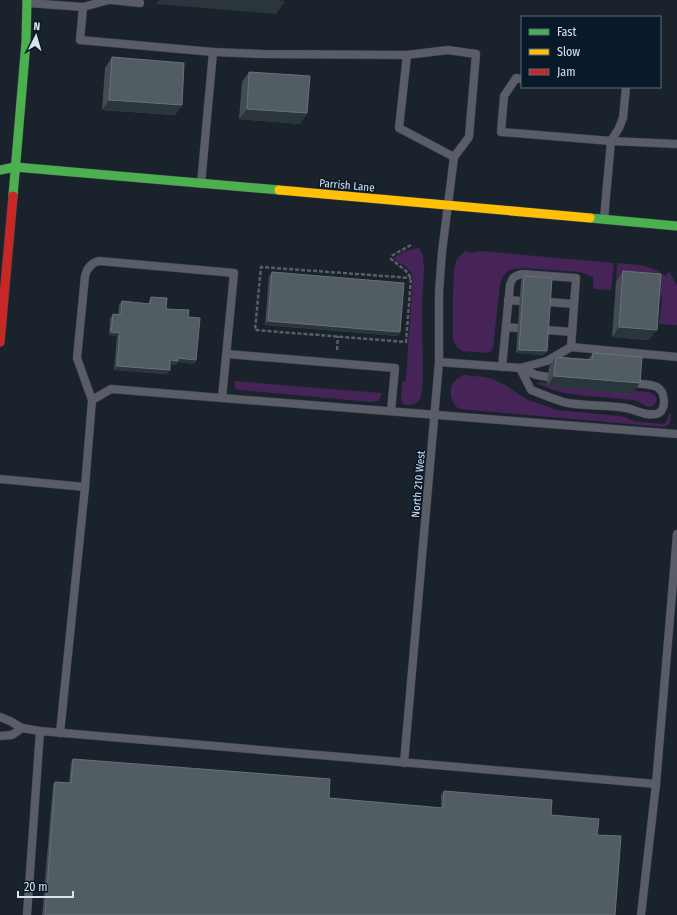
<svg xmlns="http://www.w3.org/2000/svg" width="677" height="915" viewBox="0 0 677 915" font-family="'Fira Sans Condensed',sans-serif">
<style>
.green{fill:#472458}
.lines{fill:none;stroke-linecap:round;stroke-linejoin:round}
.lane-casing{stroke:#363e45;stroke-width:9}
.fast-casing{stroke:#363e45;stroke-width:10}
.slow-casing{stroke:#363e45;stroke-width:10}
.jam-casing{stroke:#363e45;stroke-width:10}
.path{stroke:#595e67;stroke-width:2.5;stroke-dasharray:4 2;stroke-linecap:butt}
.lane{stroke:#5a5c67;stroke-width:8}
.fast{stroke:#4caf50;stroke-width:9}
.slow{stroke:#ffc107;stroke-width:9}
.jam{stroke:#c62828;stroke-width:9}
.wall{fill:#414d53}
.shaded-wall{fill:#2b363c}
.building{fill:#515d63;stroke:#667279}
.labels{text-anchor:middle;stroke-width:3.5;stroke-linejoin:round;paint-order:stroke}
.street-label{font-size:11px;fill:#d7e3ee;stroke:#081a2a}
</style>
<rect width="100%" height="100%" fill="#1a232c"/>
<!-- green -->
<g class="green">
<path d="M419,248L423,256L424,267L422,304L423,379L422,389L420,400C415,404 409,407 403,404L401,399L402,383L406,380L408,346L413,280C412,267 403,266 394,259L395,257L405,251Z"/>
<path d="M465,251L470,253L479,251L614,263L611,290L595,289L593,286V277L580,272L521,268L510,270L507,272L503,277L500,284L493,348L490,352L488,353L463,351L457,347L453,340V293L454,269L457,259Z"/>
<path d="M617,263C636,265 650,264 665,276L669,272L677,285V325L659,324L662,299L659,290L616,282Z"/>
<path d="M464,375L484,377L492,379L505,385L528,400L557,410L620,416L625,417L633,421L662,424L666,423L669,414L671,413L670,423L666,426L662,427L460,409C451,405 448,391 453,383C456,379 460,377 464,375Z"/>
<path d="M234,381L381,393V397L378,401L371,402L239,390L235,388Z"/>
<path d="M537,382L649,392C650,393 653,394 655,395C659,399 655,407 649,407C646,407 644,404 641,403C638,401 635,400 632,400L569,394L557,391L538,384Z"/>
</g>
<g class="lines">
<!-- lane casing -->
<g class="lane-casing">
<g id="lane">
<path d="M111,0L140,3"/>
<path d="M28,3L83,7L109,0"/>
<path d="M83,7L80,40L213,52L263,54L407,55L399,128L454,157L442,252L439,292V362L404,763"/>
<path d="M407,55L448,50L476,54L469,137L454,157"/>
<path d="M522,79L516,78L504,96L501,132L611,141L677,144"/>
<path d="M201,184L213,52"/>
<path d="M604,219L611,141L619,128L623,118L626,87"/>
<path d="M508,300L520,301"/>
<path d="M548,302L574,304"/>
<path d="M506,327L518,328"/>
<path d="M546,330L572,332"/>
<path d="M227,354L395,368L391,411"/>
<path d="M439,362L520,368L547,361L571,347L677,357"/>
<path d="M502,367L510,285C512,278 514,276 522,274L576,278L571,347"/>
<path d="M520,368L531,390C542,394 557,401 568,403C587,406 607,405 626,408C637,410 643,416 656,414C667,412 666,392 657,387C652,384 640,384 633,383"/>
<path d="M520,368L536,375L548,377"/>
<path d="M92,400L111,389L222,398"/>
<path d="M0,479L85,487L92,400L77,358L85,276C87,268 91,263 99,261L234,273L222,398L677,434"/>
<path d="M0,717L10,721L22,728L40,731L656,784"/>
<path d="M60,733L85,487"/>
<path d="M0,736L12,735L22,728"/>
<path d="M27,915L40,731"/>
<path d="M641,915L656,784L677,534"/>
</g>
</g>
<!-- fast casing -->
<g class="fast-casing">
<g id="fast">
<path d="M0,170L15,167L279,190"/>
<path d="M13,196L26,42L27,0"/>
<path d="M590,218L677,226"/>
</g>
</g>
<!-- slow casing -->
<g class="slow-casing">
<path id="slow" d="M279,190L590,218"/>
</g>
<!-- jam casing -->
<g class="jam-casing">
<path id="jam" d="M0,342L13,196"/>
</g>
<!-- path -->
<g class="path">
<path d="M411,245L393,255L391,259L406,271L411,278L406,342L255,330L261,267L411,278"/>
<path d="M337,350L338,336"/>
</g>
<!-- lane -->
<use href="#lane" class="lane"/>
<!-- fast -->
<use href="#fast" class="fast"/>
<!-- slow -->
<use href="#slow" class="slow"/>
<!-- jam -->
<use href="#jam" class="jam"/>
</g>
<!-- wall -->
<g class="wall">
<path d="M112,57L182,105L175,115L102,110L105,68Z"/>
<path d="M249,72L307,113L300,124L239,119L242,82Z"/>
<path d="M623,271L649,340L612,337L616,282Z"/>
<path d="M272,272L400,332L398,336L265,325L269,276Z"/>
<path d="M524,276L544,355L516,353L521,280Z"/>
<path d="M151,297L166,309L188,317L196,360L194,364L178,362L176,365L170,364L167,374L114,370L117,336L109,335L110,318L113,314L118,315L119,305L122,301L148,304L149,301Z"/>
<path d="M593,353L632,394L547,386L549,367L556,357L588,359Z"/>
<path d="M73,759L329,798L441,808V795L444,791L551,815L597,835L615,915H42L53,785L55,782L69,783L71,762Z"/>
</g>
<!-- shaded-wall -->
<g class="shaded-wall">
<path d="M159,0H277L285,1L276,14L156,4Z"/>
<path d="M109,100L182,105L175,115L102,110Z"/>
<path d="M247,109L307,113L300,124L239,119Z"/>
<path d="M268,321L400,332L398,336L265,325Z"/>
<path d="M619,327L657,330L649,340L612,337Z"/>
<path d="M111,332L120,333L117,336L109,335Z"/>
<path d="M519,350L547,351L544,355L516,353Z"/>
<path d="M178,358L196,360L194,364L178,362L176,365L168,364L170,360Z"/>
<path d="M117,366L170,370L167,374L114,370Z"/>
<path d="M554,376L640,383L632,394L547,386Z"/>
</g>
<!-- building -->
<g class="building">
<path d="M112,57L184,63L182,105L109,100Z"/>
<path d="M249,72L310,76L307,113L247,109Z"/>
<path d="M623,271L661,274L657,330L619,327Z"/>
<path d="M272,272L404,283L400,332L268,321Z"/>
<path d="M524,276L552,278L547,351L519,350Z"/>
<path d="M151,297L167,298L166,309L189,310L188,317L200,318L196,360L178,358V361L170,360V370L117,366L120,333L111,332L113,314L121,315L122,301L150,304Z"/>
<path d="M593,353L642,357L640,383L554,376L556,357L592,360Z"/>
<path d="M73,759L330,779L329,798L443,808L444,791L552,800L551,815L599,819L597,835L621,836L615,915H45L55,782L71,783Z"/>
</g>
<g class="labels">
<!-- street labels -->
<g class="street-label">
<text transform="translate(347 185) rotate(5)" y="4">Parrish Lane</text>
<text transform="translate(418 484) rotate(-85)" y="4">North 210 West</text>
</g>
</g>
<!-- legend -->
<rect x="521" y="16" width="140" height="72" fill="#081a2a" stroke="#5b6a78"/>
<rect x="529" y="29" width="20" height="6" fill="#4caf50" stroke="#5b6a78"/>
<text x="557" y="36" font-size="12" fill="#d7e3ee">Fast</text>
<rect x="529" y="49" width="20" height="6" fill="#ffc107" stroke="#5b6a78"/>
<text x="557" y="56" font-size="12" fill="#d7e3ee">Slow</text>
<rect x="529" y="69" width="20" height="6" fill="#c62828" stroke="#5b6a78"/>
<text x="557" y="76" font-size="12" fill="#d7e3ee">Jam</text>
<!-- north arrow -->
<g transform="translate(36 36) rotate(5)" stroke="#081a2a" stroke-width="3" paint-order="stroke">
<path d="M0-3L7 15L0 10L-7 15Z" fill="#d7e3ee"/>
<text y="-6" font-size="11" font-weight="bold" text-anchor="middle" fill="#d7e3ee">N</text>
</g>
<!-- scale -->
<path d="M18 891v6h55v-6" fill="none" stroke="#d7e3ee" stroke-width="2"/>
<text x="24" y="891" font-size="12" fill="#d7e3ee" stroke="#081a2a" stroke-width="3" paint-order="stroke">20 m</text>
</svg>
